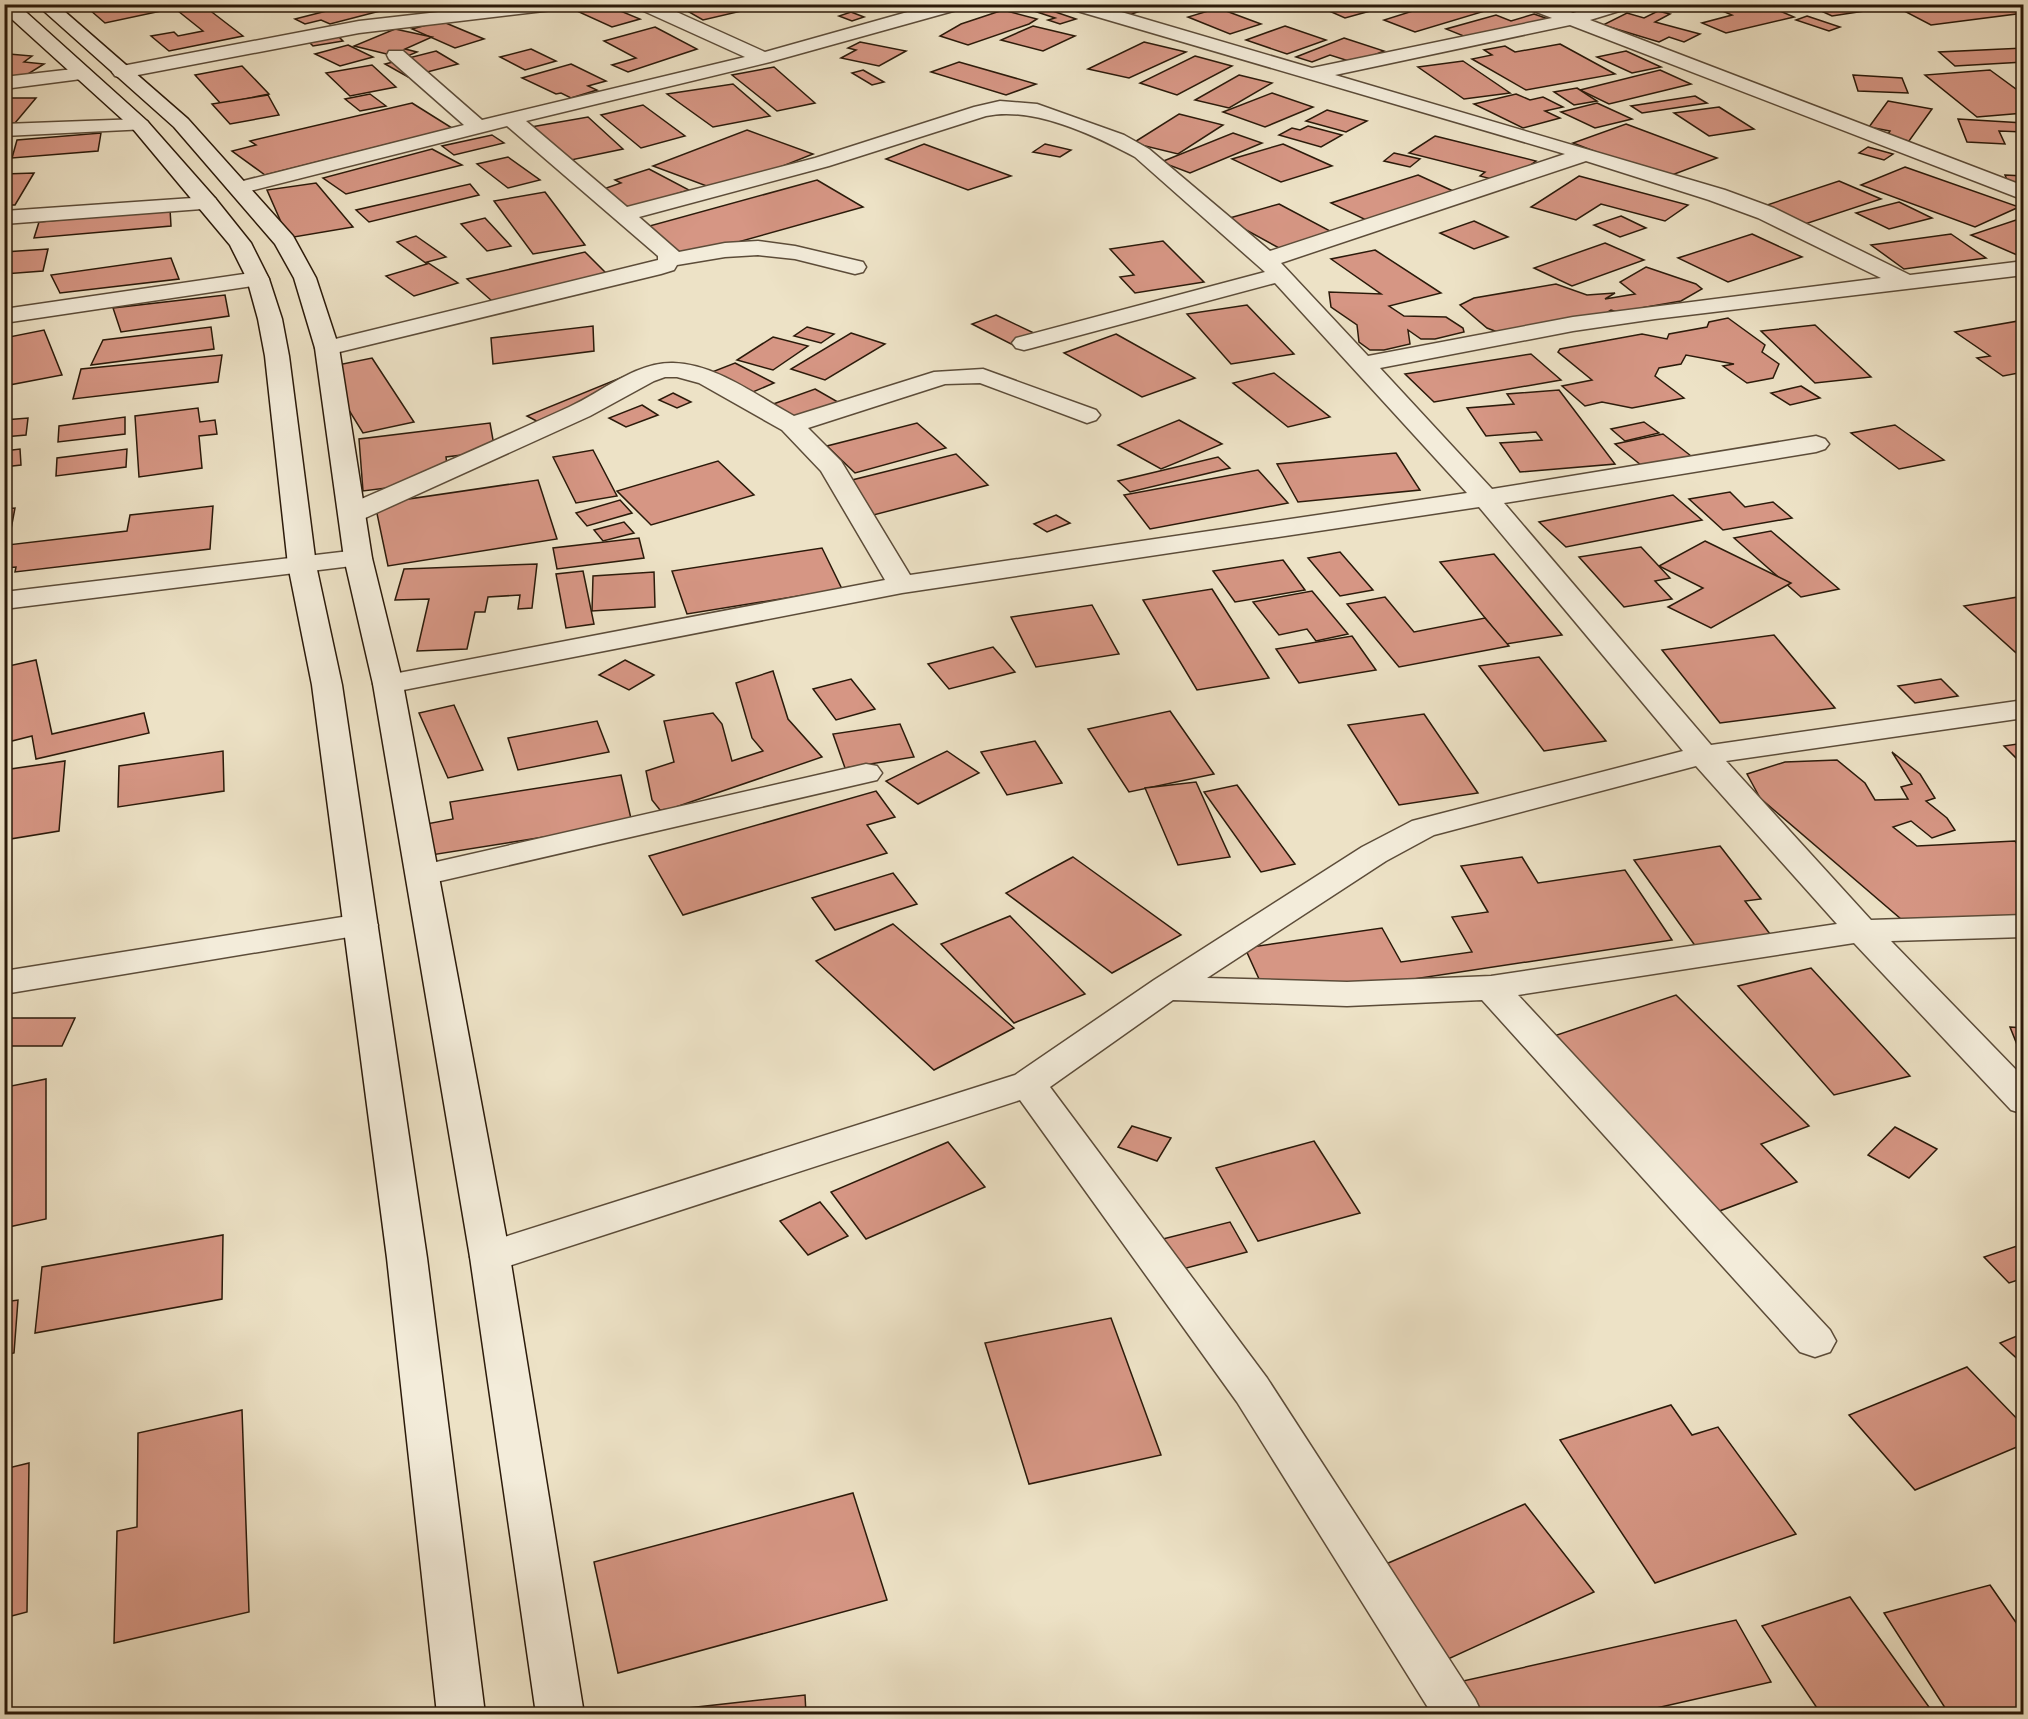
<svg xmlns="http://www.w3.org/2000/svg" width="2028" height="1719" viewBox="0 0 2028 1719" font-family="Alegreya,serif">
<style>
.building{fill:#d69684;stroke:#2b1a0a;stroke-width:1.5}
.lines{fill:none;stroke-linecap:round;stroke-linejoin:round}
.minor-casing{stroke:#5c4c39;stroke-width:3}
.secondary-casing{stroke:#2b1a0a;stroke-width:3}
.minor{fill:#f3ecda;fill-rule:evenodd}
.secondary{fill:#f3ecda;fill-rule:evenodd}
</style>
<rect width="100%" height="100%" fill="#ede2c6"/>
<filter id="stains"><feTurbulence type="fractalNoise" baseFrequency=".00333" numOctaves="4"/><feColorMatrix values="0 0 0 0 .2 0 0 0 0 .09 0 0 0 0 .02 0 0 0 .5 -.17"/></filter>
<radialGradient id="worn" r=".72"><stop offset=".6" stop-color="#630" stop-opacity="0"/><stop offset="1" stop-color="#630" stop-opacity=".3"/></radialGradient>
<!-- building -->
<g class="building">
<path d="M118,4H194L105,23L90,10Z"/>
<path d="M354,4H366L380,11L330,24L321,20L305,24L295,19Z"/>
<path d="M414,4H445L426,10Z"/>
<path d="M675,4H741L750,9L703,20Z"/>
<path d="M788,4H815L804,10L785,6Z"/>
<path d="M1089,4H1157L1158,5L1126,16Z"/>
<path d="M1324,4H1353L1370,11L1345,18L1318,6Z"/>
<path d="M1435,4H1485L1495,8L1415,32L1384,20Z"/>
<path d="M1706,4H1764L1794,17L1726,33L1702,23L1732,15Z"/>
<path d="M1806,4H1851L1864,11L1832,16Z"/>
<path d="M1960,4H2024V13L1931,25L1906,12Z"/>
<path d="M606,5L640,19L612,27L579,12Z"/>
<path d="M1035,5L1076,19L1060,24L1048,20L1055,18L1025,8Z"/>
<path d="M204,6L243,36L169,51L151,36L174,32L178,36L203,31L178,11Z"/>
<path d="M1218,8L1261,24L1230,34L1188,17Z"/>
<path d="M1003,10L1037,19L1029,24L968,45L940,36L961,24Z"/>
<path d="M1658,11L1670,14L1655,22L1700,34L1684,42L1669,37L1659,42L1603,25L1627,13L1644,18Z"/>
<path d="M851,12L864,17L852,21L839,16Z"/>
<path d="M1534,14L1554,21L1481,43L1446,29L1496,15L1511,21Z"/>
<path d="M1807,16L1840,27L1829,31L1796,20Z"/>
<path d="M441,21L484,39L455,48L412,29Z"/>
<path d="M1033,26L1075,36L1043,51L1001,40Z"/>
<path d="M1285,26L1326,40L1287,54L1246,40Z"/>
<path d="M655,27L697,49L628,72L612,65L636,58L604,41Z"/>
<path d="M395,29L432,37L405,49L417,52L403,58L354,46Z"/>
<path d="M337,35L343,41L313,46L307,40Z"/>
<path d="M1344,38L1384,51L1355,63L1330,55L1312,62L1296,57Z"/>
<path d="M860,42L906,51L879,66L841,58L856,50L848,48Z"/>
<path d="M1144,42L1186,52L1129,78L1088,69Z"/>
<path d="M1560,44L1615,74L1526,90L1472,59L1492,55L1484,50L1505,46L1515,52Z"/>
<path d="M348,45L373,57L340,66L315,54Z"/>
<path d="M2024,48V62L1955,66L1939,52Z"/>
<path d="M531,49L556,61L525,70L500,57Z"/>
<path d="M436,51L458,64L408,77L385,64Z"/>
<path d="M1626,51L1661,67L1632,73L1597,57Z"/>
<path d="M9,54L32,56L24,62L44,64L20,79L4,77V57Z"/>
<path d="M1195,56L1232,66L1177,95L1140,83Z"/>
<path d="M1463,61L1510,93L1464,99L1418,67Z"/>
<path d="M959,62L1036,84L1006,95L931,72Z"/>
<path d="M571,64L606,81L588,86L597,90L571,98L561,93L556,94L522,78Z"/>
<path d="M372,65L396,87L350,96L326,73Z"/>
<path d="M242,66L269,94L221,104L195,75Z"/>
<path d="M774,67L815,103L777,111L732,75Z"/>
<path d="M863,70L884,82L872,85L852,73Z"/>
<path d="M1660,70L1691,84L1609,104L1580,90Z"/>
<path d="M1990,70L2024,95V113L1977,117L1925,75Z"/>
<path d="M1239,75L1272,83L1229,108L1195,100Z"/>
<path d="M1853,75L1902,78L1908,93L1858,91Z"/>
<path d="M733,84L770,116L713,127L667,94Z"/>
<path d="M1577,88L1597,101L1574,105L1554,92Z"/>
<path d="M1272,93L1313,107L1265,127L1223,112Z"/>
<path d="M370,94L386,106L360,111L345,99Z"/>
<path d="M1516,94L1530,100L1543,97L1563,107L1545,111L1560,118L1523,128L1474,104Z"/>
<path d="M268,95L279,115L230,124L212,104Z"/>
<path d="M1695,96L1707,103L1642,113L1631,106Z"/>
<path d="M4,98H36L15,123H4Z"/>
<path d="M1888,101L1932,109L1909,141L1886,137L1890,131L1869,127Z"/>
<path d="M412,103L452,128L265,175L232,151L256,145L250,141Z"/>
<path d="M1597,103L1632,119L1595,128L1561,112Z"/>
<path d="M643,105L685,136L641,148L601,115Z"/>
<path d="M1719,107L1754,129L1709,136L1674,113Z"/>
<path d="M1327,110L1367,121L1346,132L1306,121Z"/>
<path d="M1179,114L1223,125L1178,154L1133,143Z"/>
<path d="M588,117L623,149L571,160L531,127Z"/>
<path d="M1958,119L2024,123V132L1999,131L2005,144L1967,142Z"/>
<path d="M1626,124L1717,158L1664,178L1573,143Z"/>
<path d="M1308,126L1342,135L1321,147L1279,135L1292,128L1300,130Z"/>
<path d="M747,130L813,154L720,191L653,166Z"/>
<path d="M101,133L98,151L12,158L17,140Z"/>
<path d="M1233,133L1262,143L1190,173L1161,162Z"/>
<path d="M492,135L504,143L454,155L442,146Z"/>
<path d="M1435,136L1536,161L1506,183L1480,176L1485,172L1409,153Z"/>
<path d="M924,144L1011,176L968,190L886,159Z"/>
<path d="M1045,144L1071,150L1060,157L1033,152Z"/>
<path d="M1283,144L1332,166L1281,182L1232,159Z"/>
<path d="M1868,147L1893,154L1884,160L1859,153Z"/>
<path d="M432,149L462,165L346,194L323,178Z"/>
<path d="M1394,153L1420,159L1410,167L1384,161Z"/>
<path d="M508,157L540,180L508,188L477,164Z"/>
<path d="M1905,167L2019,207L1975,227L1861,185Z"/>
<path d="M649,169L689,190L630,208L598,191L621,183L615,180Z"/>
<path d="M34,173L15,205H4V174Z"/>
<path d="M1418,175L1453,191L1366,220L1331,203Z"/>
<path d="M2005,175L2024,176V192L2009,185Z"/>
<path d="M1579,176L1688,205L1665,221L1601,204L1576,220L1531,207Z"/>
<path d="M817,180L863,207L677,259L635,230Z"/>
<path d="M1839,181L1881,199L1805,224L1764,206Z"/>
<path d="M316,183L353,227L288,238L267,190Z"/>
<path d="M470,184L479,195L369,222L356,210Z"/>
<path d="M545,192L585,245L533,254L494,201Z"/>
<path d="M1899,202L1932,218L1889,229L1856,213Z"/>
<path d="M1279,204L1332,232L1279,248L1226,219Z"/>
<path d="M170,209L171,226L34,238L39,222Z"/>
<path d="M1621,216L1646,228L1620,237L1594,225Z"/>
<path d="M485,218L511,246L487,251L461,224Z"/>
<path d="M2022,218L2024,258L1971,235Z"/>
<path d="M1474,221L1508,237L1474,249L1440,233Z"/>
<path d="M1752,234L1802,257L1728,282L1678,258Z"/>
<path d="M1951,234L1986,258L1904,269L1871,245Z"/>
<path d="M416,236L446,257L427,262L458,283L414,296L386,276L427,264L397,242Z"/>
<path d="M1163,241L1204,282L1135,293L1120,277L1134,275L1110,249Z"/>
<path d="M1605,243L1644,260L1572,286L1534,268Z"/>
<path d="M48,249L43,271L4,274V252Z"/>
<path d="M1375,250L1441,293L1389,306L1404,316L1446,317L1463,328L1464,332L1435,339H1421L1408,330L1410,344L1384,350H1370L1359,342L1357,325L1331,307L1329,292L1381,294L1331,259Z"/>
<path d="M585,252L610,277L492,301L467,279Z"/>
<path d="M171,258L179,279L60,293L51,275Z"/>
<path d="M1646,267L1696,284L1702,289L1681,301L1641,308L1628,315L1611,310L1603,315L1500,333L1487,328L1460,305L1474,298L1556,284L1587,295L1615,293L1605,299L1635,294L1620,282Z"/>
<path d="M225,295L229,316L121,332L113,308Z"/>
<path d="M1247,305L1294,354L1231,364L1187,314Z"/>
<path d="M996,315L1038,335L1013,345L972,324Z"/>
<path d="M1728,318L1765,345L1762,352L1779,364L1773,378L1747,383L1723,366L1734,364L1686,355L1681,364L1659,368L1655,376L1684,398L1632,408L1602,402L1585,406L1562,386L1592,380L1558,352L1560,349L1642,334L1667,339L1669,334L1707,327L1709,322Z"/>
<path d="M2024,320V372L2003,376L1977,358L1990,356L1955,332Z"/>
<path d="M1815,325L1871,377L1815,383L1761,331Z"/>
<path d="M593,326L594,351L493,364L491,338Z"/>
<path d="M211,327L214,349L91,365L103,340Z"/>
<path d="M807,327L834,334L821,343L794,336Z"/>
<path d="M44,330L62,375L4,386V338Z"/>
<path d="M851,333L885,344L825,380L791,369Z"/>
<path d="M1116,334L1195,378L1142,397L1064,353Z"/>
<path d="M773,337L808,346L773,370L737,360Z"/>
<path d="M1531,354L1561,380L1434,402L1405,374Z"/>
<path d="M222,355L218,382L73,399L81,369Z"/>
<path d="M372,358L414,422L363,433L323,368Z"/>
<path d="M735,363L774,383L734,400L694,379Z"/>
<path d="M1274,373L1330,417L1288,427L1233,383Z"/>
<path d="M625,376L644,386L546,426L527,416Z"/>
<path d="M1801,386L1820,398L1790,405L1771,393Z"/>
<path d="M815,389L845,406L794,425L765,407Z"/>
<path d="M1559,390L1615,464L1520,472L1500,443L1542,440L1536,432L1486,436L1467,408L1514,404L1507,394Z"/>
<path d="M673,393L691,402L677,408L659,400Z"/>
<path d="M642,405L658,415L626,427L609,418Z"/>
<path d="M198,408L200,422L215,420L217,434L199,436L202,468L139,477L135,416Z"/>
<path d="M125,417V434L58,442L59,426Z"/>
<path d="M28,418L26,435L4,437V420Z"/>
<path d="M1179,420L1222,444L1161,469L1118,445Z"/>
<path d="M1644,422L1659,433L1625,441L1611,429Z"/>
<path d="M490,423L495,451L446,457L449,480L363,491L359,439Z"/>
<path d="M917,423L946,448L855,473L827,446Z"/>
<path d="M1895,425L1944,460L1899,469L1851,433Z"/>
<path d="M1663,434L1700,463L1652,474L1615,444Z"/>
<path d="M20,449L21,465L4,467V451Z"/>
<path d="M127,449L126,467L56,476L57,458Z"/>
<path d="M593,450L617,496L576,503L553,457Z"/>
<path d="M1396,453L1420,490L1298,502L1277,464Z"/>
<path d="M956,454L988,485L862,518L832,485Z"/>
<path d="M1218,457L1230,468L1130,492L1118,481Z"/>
<path d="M718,461L754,495L651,525L617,491Z"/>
<path d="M1258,470L1288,503L1150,529L1124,495Z"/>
<path d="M538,480L557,539L388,566L375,504Z"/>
<path d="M1730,492L1745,507L1773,502L1792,518L1723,530L1689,499Z"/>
<path d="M1673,495L1702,520L1566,547L1539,522Z"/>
<path d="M620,500L632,513L587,526L576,513Z"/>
<path d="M213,506L210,549L15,572L16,567L4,568V509L15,508L8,545L127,531L130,515Z"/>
<path d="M1056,515L1070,523L1047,532L1034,524Z"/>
<path d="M624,522L634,533L603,541L594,530Z"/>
<path d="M1771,531L1839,589L1801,597L1734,538Z"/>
<path d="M639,538L644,558L557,569L553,548Z"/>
<path d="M1705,541L1791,583L1711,628L1668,607L1703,588L1659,566Z"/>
<path d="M1641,547L1670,578L1655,581L1672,599L1624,607L1579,557Z"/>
<path d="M822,548L842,589L687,614L672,571Z"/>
<path d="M1340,552L1373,590L1340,596L1308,558Z"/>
<path d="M1494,554L1562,635L1506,644L1440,562Z"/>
<path d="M1283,560L1305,590L1235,602L1213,571Z"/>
<path d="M537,564L532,608L518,609L520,595L488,597L485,612H475L467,649L417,651L429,599L395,600L404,569Z"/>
<path d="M583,571L594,624L566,628L556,574Z"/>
<path d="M654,572L655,607L592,611L593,576Z"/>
<path d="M1212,589L1269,678L1197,690L1143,600Z"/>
<path d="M1312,591L1348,634L1316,641L1307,629L1279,635L1253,602Z"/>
<path d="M2024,596V660L1964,606Z"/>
<path d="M1385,597L1414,632L1485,618L1509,646L1399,667L1347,604Z"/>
<path d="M1092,605L1119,654L1036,667L1011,617Z"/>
<path d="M1774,635L1835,708L1720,723L1662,650Z"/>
<path d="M1352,636L1376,670L1299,683L1276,649Z"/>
<path d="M993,647L1015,672L949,689L928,664Z"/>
<path d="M1539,657L1606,741L1544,751L1479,666Z"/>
<path d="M36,660L52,734L144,713L149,733L36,759L32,736L4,743V667Z"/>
<path d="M625,660L654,675L629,690L599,675Z"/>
<path d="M773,671L788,719L822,757L670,809L660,810L652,800L646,771L674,762L664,721L713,713L722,724L732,761L763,751L752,738L736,683Z"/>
<path d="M851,679L875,709L836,720L813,689Z"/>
<path d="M1941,679L1958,696L1915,703L1898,686Z"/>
<path d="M454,705L483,770L448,778L419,713Z"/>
<path d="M1170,711L1214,774L1129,792L1088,729Z"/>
<path d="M1424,714L1478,793L1399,805L1348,725Z"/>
<path d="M597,721L609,752L518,770L508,738Z"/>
<path d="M900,724L914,757L845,768L833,734Z"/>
<path d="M1035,741L1062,783L1007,795L981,752Z"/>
<path d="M2024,743V766L2004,746Z"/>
<path d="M223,751L224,791L118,807L119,766Z"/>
<path d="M947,751L979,773L918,804L886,781Z"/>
<path d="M1892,752L1920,774L1935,798L1926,801L1947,818L1955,830L1932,838L1911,821L1893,827L1917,846L2015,841L2024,854V919L1908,925L1760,798L1747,774L1785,762L1837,760L1865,783L1875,800L1908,799L1901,787L1912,784Z"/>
<path d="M65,761L59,831L4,840V770Z"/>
<path d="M621,775L632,823L425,856L421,825L453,819L450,802Z"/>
<path d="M1196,782L1230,857L1178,865L1145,788Z"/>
<path d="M1237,785L1295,864L1261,872L1204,792Z"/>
<path d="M876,791L895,817L867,825L887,853L683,915L649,856Z"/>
<path d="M1720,846L1761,899L1745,901L1770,934L1696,947L1634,860Z"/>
<path d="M1073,857L1181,935L1112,973L1006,893Z"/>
<path d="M1522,857L1538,883L1625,870L1672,940L1269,1001L1245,948L1382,928L1401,962L1472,952L1452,917L1488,912L1461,866Z"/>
<path d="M893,873L917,904L835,930L812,898Z"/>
<path d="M1010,916L1085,994L1014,1023L941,944Z"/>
<path d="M893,924L1014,1028L934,1070L816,961Z"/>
<path d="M1811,968L1910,1076L1834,1095L1738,986Z"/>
<path d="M1676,995L1809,1126L1761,1144L1797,1182L1698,1219L1536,1042Z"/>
<path d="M4,1018H75L62,1046H4Z"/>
<path d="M2010,1027L2024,1028V1062Z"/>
<path d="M46,1079V1219L4,1228L6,1087Z"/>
<path d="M1132,1126L1171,1138L1157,1161L1118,1147Z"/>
<path d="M1895,1127L1937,1149L1909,1178L1868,1155Z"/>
<path d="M1314,1141L1360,1213L1258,1241L1216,1168Z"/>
<path d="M948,1142L985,1187L866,1239L831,1192Z"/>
<path d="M820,1202L848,1236L808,1255L780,1221Z"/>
<path d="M1230,1222L1247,1252L1156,1276L1139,1245Z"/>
<path d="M223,1235L222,1299L35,1333L42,1267Z"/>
<path d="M2023,1244L2024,1278L2009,1283L1984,1257Z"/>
<path d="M18,1300L14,1353L4,1355V1302Z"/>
<path d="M1111,1318L1161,1455L1029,1484L985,1343Z"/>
<path d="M2024,1333V1365L2000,1343Z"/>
<path d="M1967,1367L2024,1426V1444L1915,1490L1849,1415Z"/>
<path d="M10,1369L6,1436H4V1370Z"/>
<path d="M1671,1405L1692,1435L1718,1427L1796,1534L1655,1583L1560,1440Z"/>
<path d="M242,1410L249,1612L114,1643L117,1531L137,1527L138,1433Z"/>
<path d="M29,1463L27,1612L4,1618V1469Z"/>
<path d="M853,1493L887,1600L618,1673L594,1562Z"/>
<path d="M1525,1504L1594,1592L1422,1671L1379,1567Z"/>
<path d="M1990,1585L2024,1634V1714H1949L1884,1613Z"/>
<path d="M1850,1597L1934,1714H1821L1762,1626Z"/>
<path d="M1736,1620L1771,1682L1630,1714H1458L1445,1685Z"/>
<path d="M805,1695L806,1714H661V1711Z"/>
</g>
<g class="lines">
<!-- minor casing -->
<g class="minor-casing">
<g id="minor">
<path d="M509,4H570L561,9L359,33L122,78L115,76L112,72L115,68L122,66L359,21Z"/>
<path d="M634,4H659L765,52L936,4H967L964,8L770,62L526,121L627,207L815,158L974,107L1000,101L1037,104L1124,135L1149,149L1270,251L1565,154L1067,8L1064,4H1094L1312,68L1552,18L1526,8L1523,4H1550L1573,13L1603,4H1632L1629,8L1590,20L2024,186V200L1570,25L1335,75L1725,190L1774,208L1910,275L2024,261V275L1655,319L1573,331L1380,368L1492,489L1816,436L1825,439L1829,444L1825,449L1816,452L1504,503L1711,745L2024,700V718L1726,761L1871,920L2024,915V937L1891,941L2024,1078V1114L2011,1110L1854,943L1518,995L1830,1330L1836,1341L1830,1352L1815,1357L1800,1352L1482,1000L1347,1006L1173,1000L1050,1087L1267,1378L1475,1699L1482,1714H1432L1237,1402L1020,1100L490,1272L476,1268L470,1257L476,1246L1015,1075L1154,980L1362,847L1412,821L1683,751L1479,507L902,593L388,693L377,690L373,684L377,678L388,675L885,580L821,471L782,430L699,383L677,377H665L654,381L590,416L363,519L353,521L343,519L340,513L343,507C419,474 495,441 569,407C602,392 636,362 673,363C716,364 757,396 794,416L934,372L983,369L1096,410L1100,415L1096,420L1087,423L980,383L945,384L808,428L841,461L910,575L1467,493L1275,283L1032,348L1024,350L1016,348L1012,343L1016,338L1265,272L1135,157C1094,135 1033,106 986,116L829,166L639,217L679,252L725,243L758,241L795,246L863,262L866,267L863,272L855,274L795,259L758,255L725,257L677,265L674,270L661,274L327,355L319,353L315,348L319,343L658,260V256L507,126L238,194L231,192L227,188L231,184L464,125L389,59L387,55L389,51H403L482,120L745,57L637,8ZM1586,161L1709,200L1758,218L1881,278L1573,317L1368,356L1281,263ZM1696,766L1837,924L1491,976L1347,982L1207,978L1386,861L1434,835Z"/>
<path d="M82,68L89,70L92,74L89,78L4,89V77Z"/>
<path d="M140,119L147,121L150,125L147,129L4,136V124Z"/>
<path d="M207,197L215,198L218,203L215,208L4,224V211Z"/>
<path d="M258,272L266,274L269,279L266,284L4,323V309Z"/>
<path d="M358,550L368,552L372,558L368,564L4,609V592Z"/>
<path d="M866,764L877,766L882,773L877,780L423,885L411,882L406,875L411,868L423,865Z"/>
<path d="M361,914L373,917L378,925L373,933L4,994V971Z"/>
</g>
</g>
<!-- secondary casing -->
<g class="secondary-casing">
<g id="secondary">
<path d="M4,4H17L147,121L215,198L251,243L269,279L282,319L289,356L316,565L342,685L427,1258L485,1714H437L387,1258L312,685L288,565L265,356L258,319L247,279L230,245L199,208L133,129L4,12Z"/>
<path d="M36,4H56L188,119L293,236L316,278L339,348L372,558L403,684L510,1257L584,1714H536L470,1257L373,684L344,558L315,348L294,278L275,244L174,127Z"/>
</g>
</g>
<!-- minor -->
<use href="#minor" class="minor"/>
<!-- secondary -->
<use href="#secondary" class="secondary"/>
</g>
<!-- margin -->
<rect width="2028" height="1719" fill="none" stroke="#ede2c6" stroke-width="24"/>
<rect x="6" y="6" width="2016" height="1707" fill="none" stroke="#2b1a0a" stroke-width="3"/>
<rect x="12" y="12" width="2004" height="1695" fill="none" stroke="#2b1a0a" stroke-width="1.5"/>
<rect width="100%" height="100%" filter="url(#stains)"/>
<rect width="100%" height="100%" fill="url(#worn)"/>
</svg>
